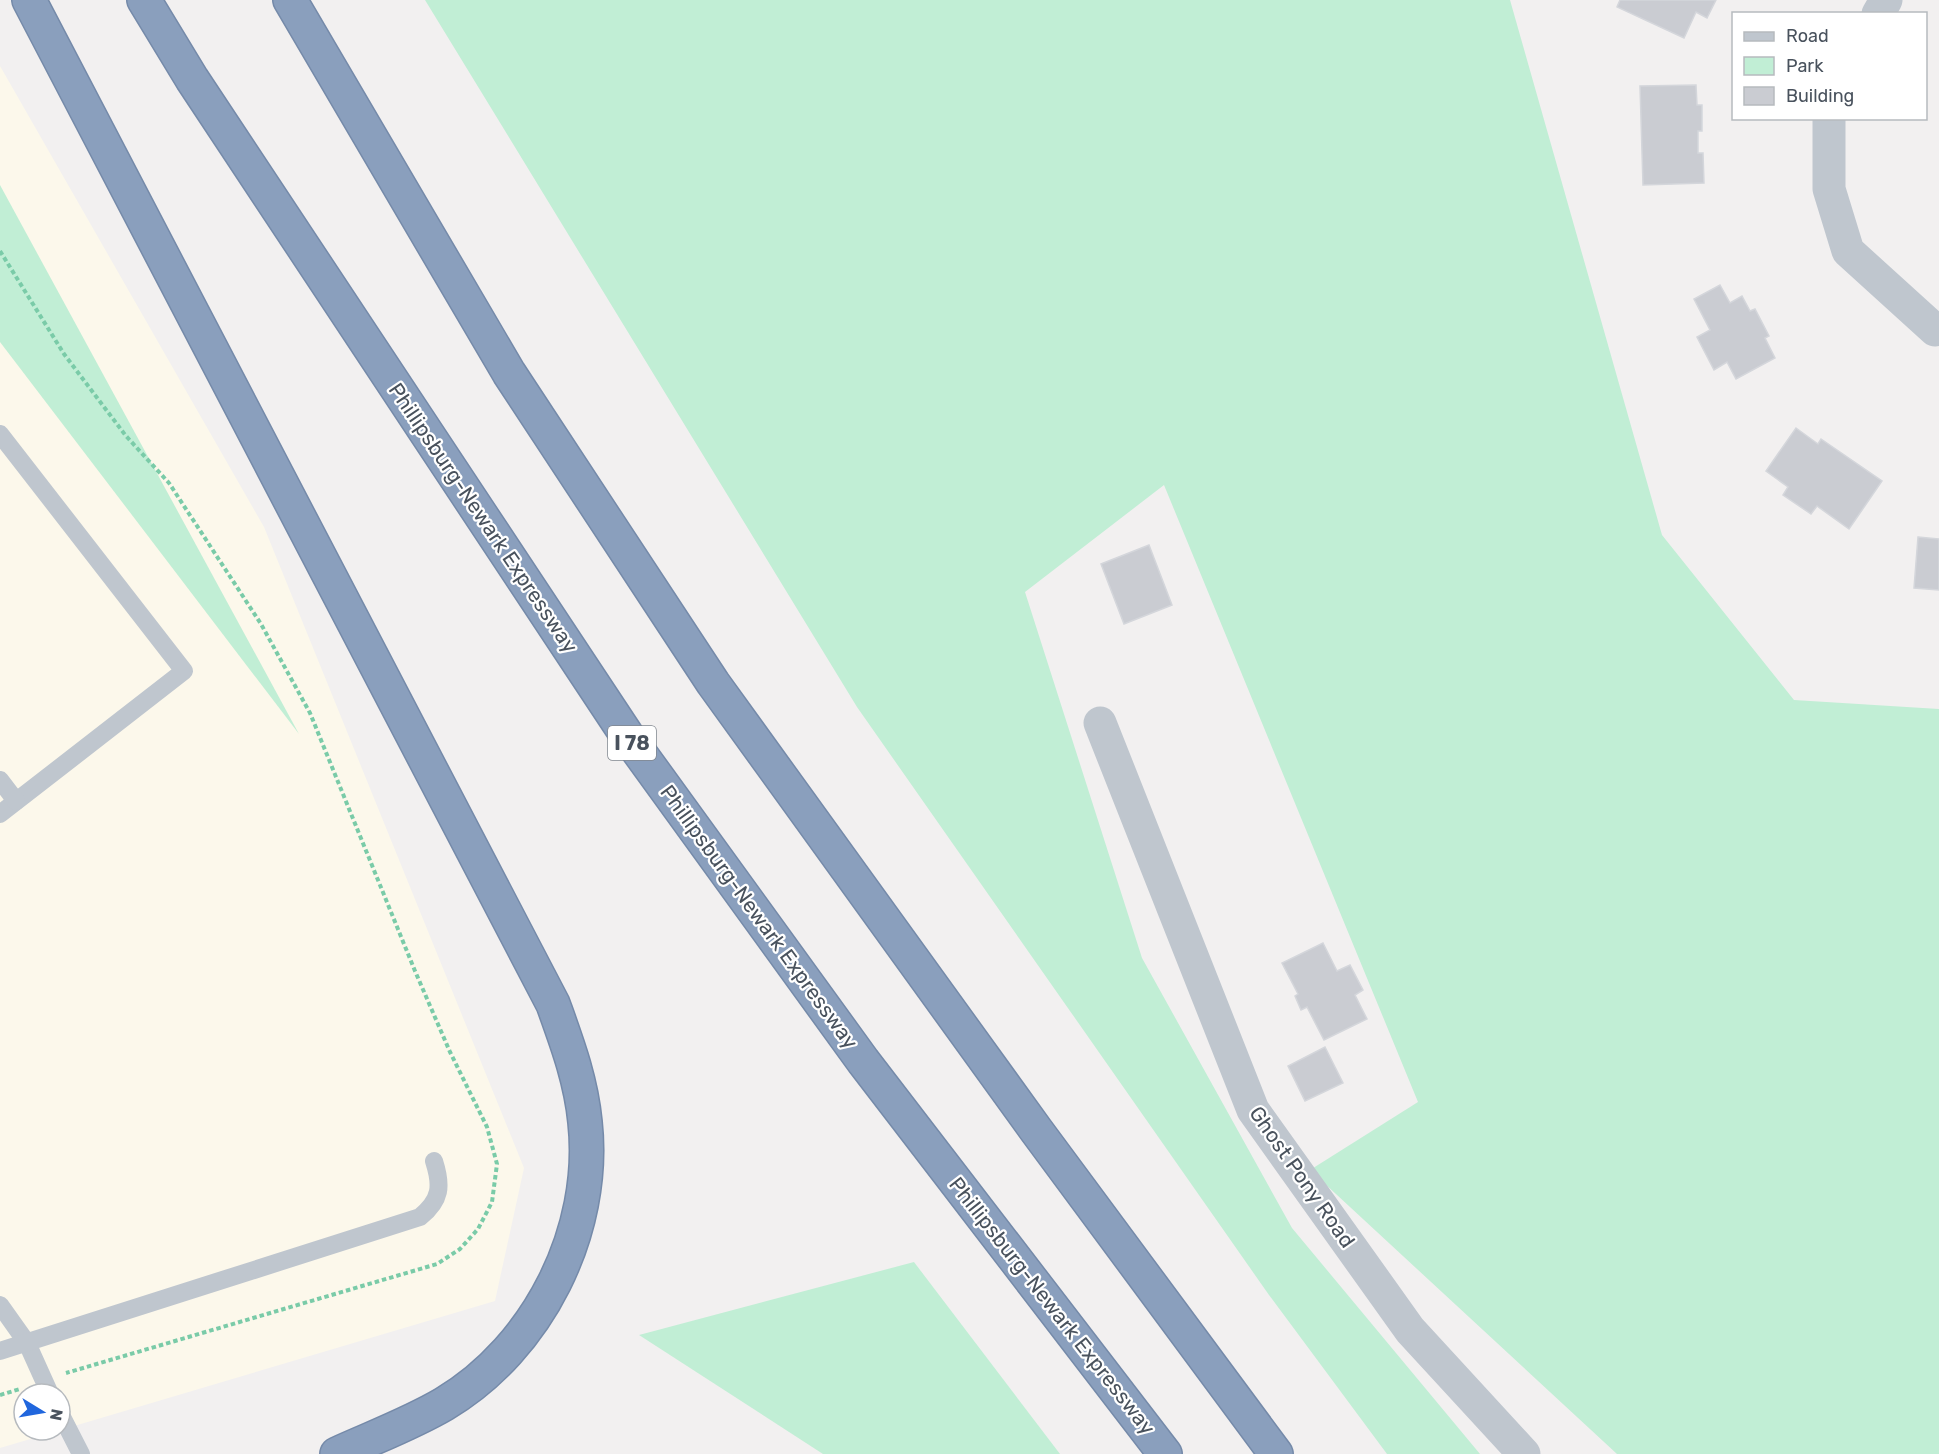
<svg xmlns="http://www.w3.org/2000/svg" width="1939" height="1454" viewBox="0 0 1939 1454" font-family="Rubik,sans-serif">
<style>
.commercial{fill:#fcf8eb;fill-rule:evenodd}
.green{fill:#c1eed5}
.building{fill:#caccd2;stroke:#d4d6db;stroke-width:1.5}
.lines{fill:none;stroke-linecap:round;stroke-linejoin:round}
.motorway-casing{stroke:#758aa9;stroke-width:36}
.path{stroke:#7acba8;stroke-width:4;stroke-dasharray:4.5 3;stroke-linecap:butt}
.service{stroke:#bfc6ce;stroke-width:18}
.minor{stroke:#bfc6ce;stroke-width:33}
.motorway{stroke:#8a9fbd;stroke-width:33}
.labels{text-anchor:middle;stroke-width:4.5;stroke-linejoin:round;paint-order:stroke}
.shield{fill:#fff;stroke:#80868e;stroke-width:1.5}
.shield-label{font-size:20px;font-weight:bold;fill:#49525d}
.street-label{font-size:21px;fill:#49525d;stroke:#fff}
</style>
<rect width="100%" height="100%" fill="#f2f0f0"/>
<!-- commercial -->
<path class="commercial" d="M0,66L264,527L524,1168L495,1301L0,1448ZM24,1394H60V1430H24Z"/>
<!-- green -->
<g class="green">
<path d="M425,0H1510L1662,535L1794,700L1939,709V1454H1617L1310,1170L1418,1102L1164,485L1025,592L1142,958L1292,1228L1480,1454H1387L1269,1295L857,707Z"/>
<path d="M0,185L299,734L0,342Z"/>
<path d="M914,1262L1060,1454H823L639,1335Z"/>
</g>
<!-- building -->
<g class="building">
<path d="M1620,0H1716L1707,18L1696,12L1684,38L1617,7Z"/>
<path d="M1696,85L1697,105H1702V131H1698V153H1703L1704,183L1643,185L1640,86Z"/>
<path d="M1720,285L1730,303L1742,296L1750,311L1755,309L1769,336L1765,338L1775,358L1736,379L1727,362L1714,370L1697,337L1710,330L1694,299Z"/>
<path d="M1796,428L1818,444L1821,439L1882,481L1849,529L1817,506L1811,514L1783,495L1788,487L1766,471Z"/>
<path d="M1918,537L1939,539V590L1914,588Z"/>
<path d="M1149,545L1172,605L1124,624L1101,564Z"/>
<path d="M1323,943L1337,971L1350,965L1363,990L1355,995L1367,1019L1324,1040L1307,1007L1301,1010L1295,996L1298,994L1282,963Z"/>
<path d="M1325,1047L1343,1083L1305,1101L1288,1066Z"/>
</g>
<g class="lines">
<!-- motorway casing -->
<g class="motorway-casing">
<g id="motorway">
<path d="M29,0L553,1004C567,1043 581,1080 585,1122C597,1231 538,1348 444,1404C410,1424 372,1438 337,1454"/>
<path d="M144,0L192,79L626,734L863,1061L1165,1454"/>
<path d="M290,0L509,373L713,683L1036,1130L1276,1454"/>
</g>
</g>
<!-- path -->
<g class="path">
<path d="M0,251L64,354L126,436L169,483L261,624L310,713L415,971L450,1052L487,1127L497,1164L492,1202L478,1229L460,1249L437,1264L66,1373"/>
<path d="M0,1395L20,1389"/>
</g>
<!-- service -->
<g class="service">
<path d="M0,434L184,671L0,814"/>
<path d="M0,780L16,801"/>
<path d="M0,1305L27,1343L50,1394"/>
<path d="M0,1351L420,1217C441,1200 442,1186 434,1161"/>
<path d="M60,1413L81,1454"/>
</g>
<!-- minor -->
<g class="minor">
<path d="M1878,14L1886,0"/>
<path d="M1829,118V189L1848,251L1935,330"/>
<path d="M1100,723L1253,1110L1410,1330L1524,1454"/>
</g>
<!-- motorway -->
<use href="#motorway" class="motorway"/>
</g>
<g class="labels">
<!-- shield labels -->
<rect class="shield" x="608" y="726" width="48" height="34" rx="4.5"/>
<g class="shield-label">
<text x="632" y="750">I 78</text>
</g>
<!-- street labels -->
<g class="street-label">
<text transform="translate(483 518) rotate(56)" y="7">Phillipsburg-Newark Expressway</text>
<text transform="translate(759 917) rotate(54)" y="7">Phillipsburg-Newark Expressway</text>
<text transform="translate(1302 1177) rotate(55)" y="7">Ghost Pony Road</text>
<text transform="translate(1052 1306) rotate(52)" y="7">Phillipsburg-Newark Expressway</text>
</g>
</g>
<!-- legend -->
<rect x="1732" y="12" width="195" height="108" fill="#ffffff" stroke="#b6babe" stroke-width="1.5"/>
<rect x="1744" y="32" width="30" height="9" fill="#bfc6ce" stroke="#b6babe" stroke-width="1.5"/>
<text x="1786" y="42" font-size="18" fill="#49525d">Road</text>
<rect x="1744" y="57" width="30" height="18" fill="#c1eed5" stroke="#b6babe" stroke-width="1.5"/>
<text x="1786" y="72" font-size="18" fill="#49525d">Park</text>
<rect x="1744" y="87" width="30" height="18" fill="#caccd2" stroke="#b6babe" stroke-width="1.5"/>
<text x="1786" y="102" font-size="18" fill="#49525d">Building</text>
<!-- north arrow -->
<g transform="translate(42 1412) rotate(101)"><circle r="28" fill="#ffffff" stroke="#b6babe" stroke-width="1.5"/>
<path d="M0-4.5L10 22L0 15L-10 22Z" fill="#2066dd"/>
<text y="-9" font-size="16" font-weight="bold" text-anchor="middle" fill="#49525d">N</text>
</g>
</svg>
